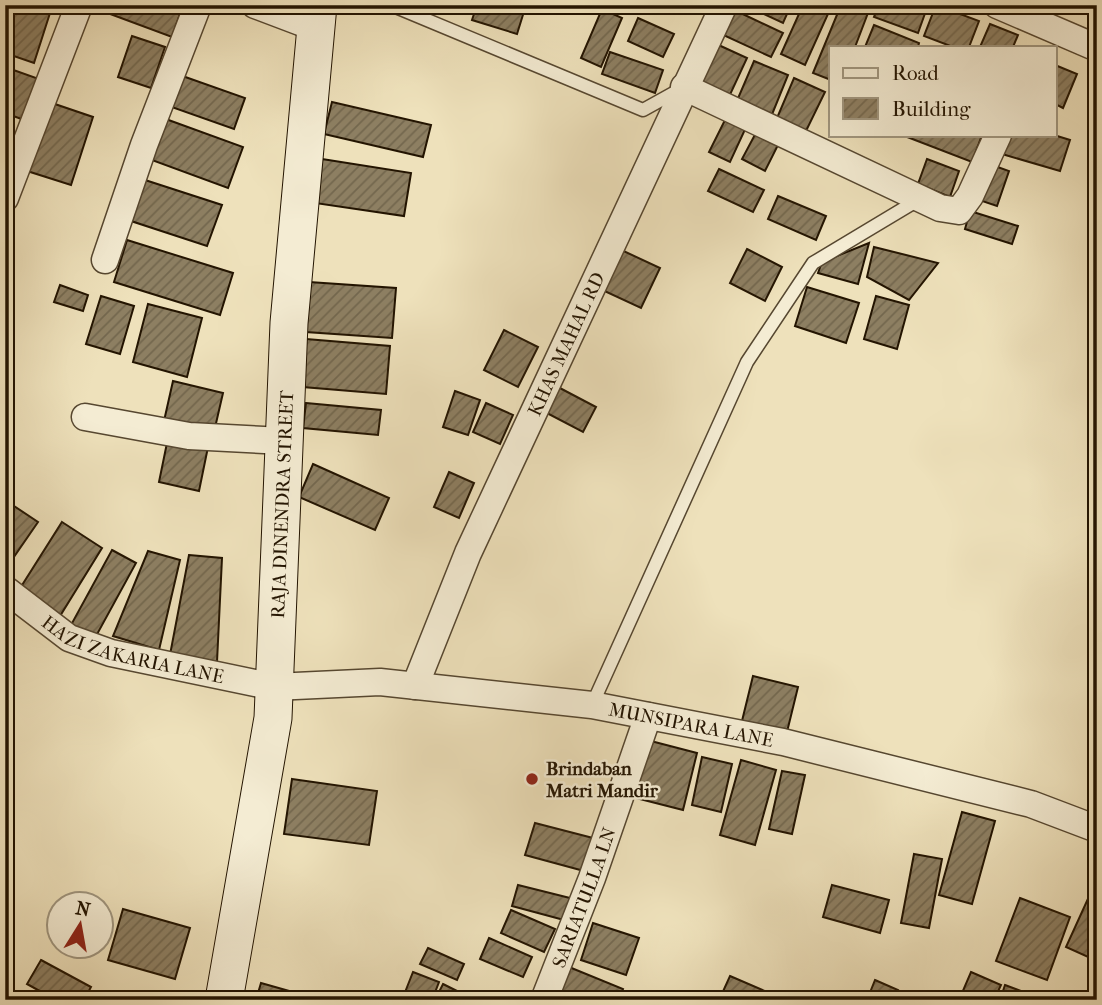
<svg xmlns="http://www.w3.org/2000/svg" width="1102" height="1005" viewBox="0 0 1102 1005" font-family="'IM FELL French Canon',serif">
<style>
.building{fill:url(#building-hatch);stroke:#231401;stroke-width:2}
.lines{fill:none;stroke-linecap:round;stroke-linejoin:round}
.lane-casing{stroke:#564730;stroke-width:15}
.street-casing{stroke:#564730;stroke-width:29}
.secondary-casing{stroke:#231401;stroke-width:39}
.lane{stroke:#f4ecd3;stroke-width:12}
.street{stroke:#f4ecd3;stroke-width:26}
.secondary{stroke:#f4ecd3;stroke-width:37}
.poi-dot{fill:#8f2418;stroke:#f4ecd3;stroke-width:2.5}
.labels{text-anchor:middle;stroke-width:5;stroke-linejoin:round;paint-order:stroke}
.street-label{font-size:19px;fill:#231401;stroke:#f4ecd3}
.poi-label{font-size:19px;font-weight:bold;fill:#231401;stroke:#f4ecd3;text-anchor:start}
</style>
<defs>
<pattern id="building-hatch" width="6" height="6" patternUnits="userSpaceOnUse" patternTransform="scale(1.75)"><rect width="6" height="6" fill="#8d7f62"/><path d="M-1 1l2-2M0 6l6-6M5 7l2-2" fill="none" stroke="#73674e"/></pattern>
</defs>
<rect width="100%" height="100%" fill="#eee1bb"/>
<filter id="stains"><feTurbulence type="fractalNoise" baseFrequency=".00286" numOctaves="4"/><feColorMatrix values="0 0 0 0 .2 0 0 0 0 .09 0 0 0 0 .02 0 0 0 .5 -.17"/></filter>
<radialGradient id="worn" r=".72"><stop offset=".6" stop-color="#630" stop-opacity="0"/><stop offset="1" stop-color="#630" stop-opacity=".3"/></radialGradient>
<!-- building -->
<g class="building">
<path d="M14,5L50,13L34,63L5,53V34Z"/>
<path d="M86,5H183L172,37Z"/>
<path d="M477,5H526L517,34L472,20Z"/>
<path d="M745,5H791L783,23Z"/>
<path d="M803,5H832L805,65L781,54Z"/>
<path d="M841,5H871L855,47H831V80L813,73Z"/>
<path d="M879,5H928L918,33L874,17Z"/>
<path d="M936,5L979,21L969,47H953L924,36Z"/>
<path d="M730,8L783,33L771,57L719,33Z"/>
<path d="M602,9L622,18L601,67L581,58Z"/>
<path d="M638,18L674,34L663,57L628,41Z"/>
<path d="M990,24L1018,35L1013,47H980Z"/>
<path d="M874,25L919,43L918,47H865Z"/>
<path d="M132,36L165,47L151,88L118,77Z"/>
<path d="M712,42L747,58L728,99L693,82Z"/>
<path d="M610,52L663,70L655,93L602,74Z"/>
<path d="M754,61L788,75L771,117L736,103Z"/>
<path d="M1055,65L1077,74L1063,108L1055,104Z"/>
<path d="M5,67L39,79L24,120L5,113Z"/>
<path d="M174,73L245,98L234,129L163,104Z"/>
<path d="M794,78L825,92L806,131L777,118Z"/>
<path d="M46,101L93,117L71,185L24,170Z"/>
<path d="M332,102L431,125L423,157L324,134Z"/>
<path d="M728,114L748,123L730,162L709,152Z"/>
<path d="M163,118L243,147L228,188L149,159Z"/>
<path d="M759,127L781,139L765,171L742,159Z"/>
<path d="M5,128L13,131L5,152Z"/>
<path d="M902,135H982L972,162Z"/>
<path d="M1008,135H1054L1070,140L1060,171L1002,154Z"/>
<path d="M322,159L411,173L404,216L315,203Z"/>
<path d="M927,159L959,171L950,197L918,184Z"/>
<path d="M992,165L1009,171L997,206L979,200Z"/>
<path d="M719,169L764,190L753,212L708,191Z"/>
<path d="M145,180L222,205L207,246L131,221Z"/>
<path d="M778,196L826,216L816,240L768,219Z"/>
<path d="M970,211L1018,226L1012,244L965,229Z"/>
<path d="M127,240L233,273L220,315L114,282Z"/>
<path d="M869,243L858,284L818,273L822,262Z"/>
<path d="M874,247L938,263L909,300L867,277Z"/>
<path d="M617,248L660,268L641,308L598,288Z"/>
<path d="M747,249L782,267L765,301L730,283Z"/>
<path d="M309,282L396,288L392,338L306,332Z"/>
<path d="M60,285L88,295L83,311L54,302Z"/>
<path d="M807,287L859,303L846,343L795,326Z"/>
<path d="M101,296L134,306L120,354L86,344Z"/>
<path d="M876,296L909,305L897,349L864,339Z"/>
<path d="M148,304L202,318L187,377L133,362Z"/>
<path d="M504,330L538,347L518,387L484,370Z"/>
<path d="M306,339L390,346L386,394L303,387Z"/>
<path d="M173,381L223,393L214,432L164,421Z"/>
<path d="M556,386L596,407L583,432L543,411Z"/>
<path d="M455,391L480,400L468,435L443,427Z"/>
<path d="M306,403L381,410L378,435L303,428Z"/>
<path d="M486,403L513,415L500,444L473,432Z"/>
<path d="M168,438L208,447L199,491L159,482Z"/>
<path d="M313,464L389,498L375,530L299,497Z"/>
<path d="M449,472L474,483L459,518L434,507Z"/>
<path d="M8,502L38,522L9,564L5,561Z"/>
<path d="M62,522L102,548L60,616L19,590Z"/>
<path d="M112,550L136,563L95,638L71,625Z"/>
<path d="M148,551L180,560L159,650L113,636Z"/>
<path d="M189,555L222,558L217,662L169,660Z"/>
<path d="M753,676L798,687L786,736L741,725Z"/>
<path d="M647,740L697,753L683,810L632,797Z"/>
<path d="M702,757L732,764L721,812L692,805Z"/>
<path d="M741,760L776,770L755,845L720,835Z"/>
<path d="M782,771L805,775L792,834L769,829Z"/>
<path d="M292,779L377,791L369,845L284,834Z"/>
<path d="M962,812L995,821L972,904L939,895Z"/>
<path d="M535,823L593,838L584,871L525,855Z"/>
<path d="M914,854L942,859L929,928L901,923Z"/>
<path d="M1097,879V961L1066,947Z"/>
<path d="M518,885L570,898L564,920L512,906Z"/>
<path d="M832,885L889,900L880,933L823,917Z"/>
<path d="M1020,898L1070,917L1047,980L996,961Z"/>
<path d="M123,909L190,928L175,979L108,960Z"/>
<path d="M511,910L555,929L544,952L501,933Z"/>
<path d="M593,923L639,938L626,975L581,960Z"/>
<path d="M489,938L532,957L523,977L480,959Z"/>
<path d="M428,948L464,964L457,980L420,964Z"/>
<path d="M41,960L91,987L84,1000H56L27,984Z"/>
<path d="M569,967L623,989L619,1000H576L558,993Z"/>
<path d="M413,972L439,982L432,1000H402Z"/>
<path d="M971,972L1001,985L994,1000H959Z"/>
<path d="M730,976L774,995L772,1000L720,998Z"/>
<path d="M5,978L12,980L5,999Z"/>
<path d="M875,980L898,990L894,1000H867Z"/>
<path d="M261,983L321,1000H256Z"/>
<path d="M443,984L475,1000H435Z"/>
<path d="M1005,985L1037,997L1036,1000H1000Z"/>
</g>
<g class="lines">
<!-- lane casing -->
<g class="lane-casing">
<g id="lane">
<path d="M391,5L643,110L679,90"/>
<path d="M592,705L747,362L813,263L918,200"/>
</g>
</g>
<!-- street casing -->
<g class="street-casing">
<g id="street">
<path d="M255,5L316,28"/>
<path d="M997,5L1097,48"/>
<path d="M684,87L940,208L959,211L970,196L998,135"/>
<path d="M5,198L79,5"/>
<path d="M105,260L144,145L198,5"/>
<path d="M85,417L189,436L284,441"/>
<path id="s1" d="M5,589L69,638L111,653L274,687L380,682L592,705L783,742L1031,804L1097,829"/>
<path id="s2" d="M415,686L468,553L724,5"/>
<path id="s3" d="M544,1000L592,878L648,716"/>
</g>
</g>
<!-- secondary casing -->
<g class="secondary-casing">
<g id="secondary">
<path id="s4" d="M224,1000L273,718L289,323L318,5"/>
</g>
</g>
<!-- lane -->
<use href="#lane" class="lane"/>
<!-- street -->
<use href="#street" class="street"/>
<!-- secondary -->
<use href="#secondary" class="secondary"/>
</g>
<!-- markers -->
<circle class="poi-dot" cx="532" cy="779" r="7"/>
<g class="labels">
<!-- street labels -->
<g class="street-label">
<text dy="7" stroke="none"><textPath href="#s2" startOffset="374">KHAS MAHAL RD</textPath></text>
<text dy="7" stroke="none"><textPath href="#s4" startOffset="500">RAJA DINENDRA STREET</textPath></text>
<text dy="7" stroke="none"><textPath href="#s1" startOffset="145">HAZI ZAKARIA LANE</textPath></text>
<text dy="7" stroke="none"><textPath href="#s1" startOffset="712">MUNSIPARA LANE</textPath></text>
<text dy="7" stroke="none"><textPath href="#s3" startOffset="110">SARIATULLA LN</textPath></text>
</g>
<!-- poi labels -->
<g class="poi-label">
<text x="546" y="775">Brindaban<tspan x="546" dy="22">Matri Mandir</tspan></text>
</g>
</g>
<!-- margin -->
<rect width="1102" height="1005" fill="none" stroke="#eee1bb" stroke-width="28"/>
<rect x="7" y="7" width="1088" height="991" fill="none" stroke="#231401" stroke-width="3.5"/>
<rect x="14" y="14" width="1074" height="977" fill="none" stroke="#231401" stroke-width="2"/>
<!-- legend -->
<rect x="829" y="46" width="228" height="91" fill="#f4ecd3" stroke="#a0967f" stroke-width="2"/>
<rect x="843" y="68" width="35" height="10" fill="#f4ecd3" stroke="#a0967f" stroke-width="2"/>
<text x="892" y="80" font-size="21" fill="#231401">Road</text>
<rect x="843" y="98" width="35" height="21" fill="url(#building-hatch)" stroke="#a0967f" stroke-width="2"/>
<text x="892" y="116" font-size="21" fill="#231401">Building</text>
<!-- north arrow -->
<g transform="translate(80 925) rotate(11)"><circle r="33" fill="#f4ecd3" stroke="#a0967f" stroke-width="2"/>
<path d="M0-5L12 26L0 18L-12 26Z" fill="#8f2418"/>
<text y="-10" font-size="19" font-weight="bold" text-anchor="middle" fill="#231401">N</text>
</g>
<rect width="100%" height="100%" filter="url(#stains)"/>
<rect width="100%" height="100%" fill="url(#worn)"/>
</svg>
